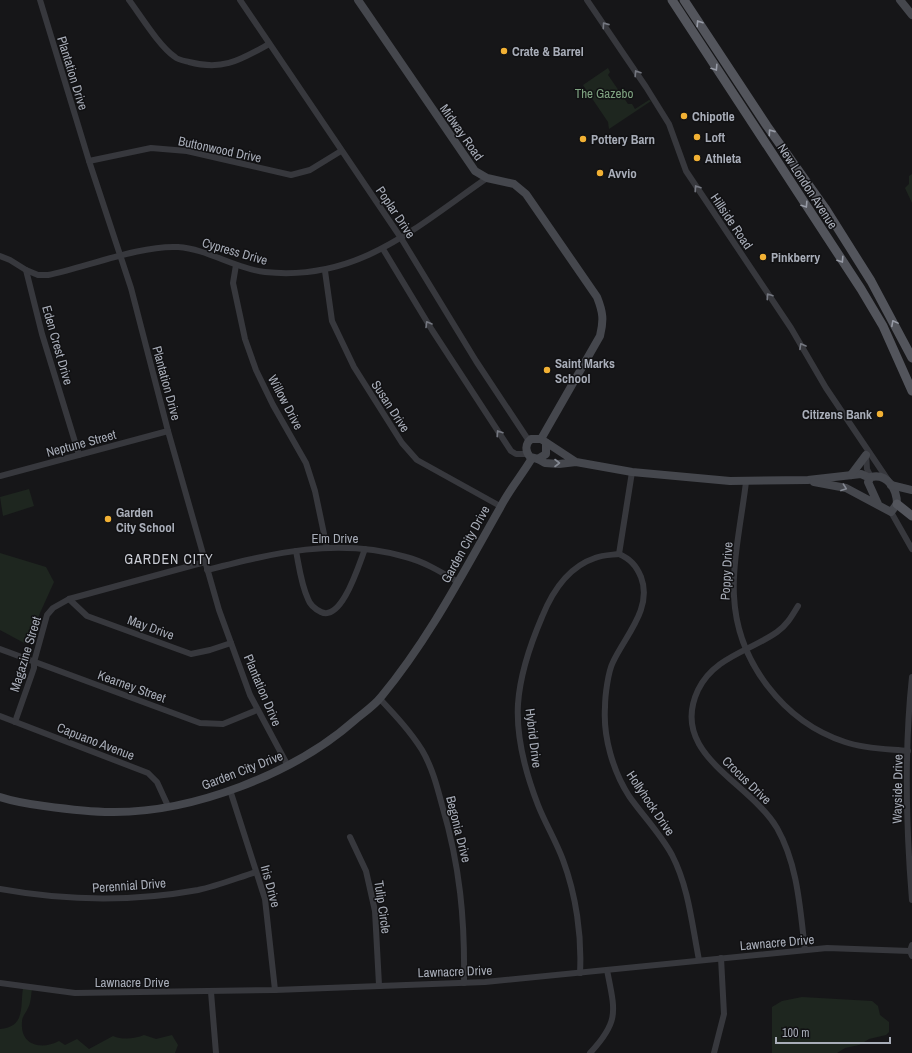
<svg xmlns="http://www.w3.org/2000/svg" width="912" height="1053" viewBox="0 0 912 1053" font-family="'Archivo Narrow',sans-serif">
<style>
.green{fill:#1e261f}
.lines{fill:none;stroke-linecap:round;stroke-linejoin:round}
.street{stroke:#37383d;stroke-width:6}
.secondary{stroke:#45474d;stroke-width:8}
.primary{stroke:#53555c;stroke-width:9}
.oneway{stroke:#979ba6}
.oneway2{stroke:#757881}
.oneway3{stroke:#858993}
.poi-dot{fill:#f2b134;stroke:#111113;stroke-width:1.5}
.labels{text-anchor:middle;stroke-width:3;stroke-linejoin:round;paint-order:stroke}
.poi-label{font-size:13px;font-weight:bold;fill:#a8adb8;stroke:#111113;text-anchor:start}
.street-label{font-size:13px;fill:#a8adb8;stroke:#111113}
.park-label{font-size:13px;fill:#7fa381;stroke:#111113}
.neighbourhood-label{font-size:14px;letter-spacing:1px;fill:#c9ccd4;stroke:#111113}
</style>
<rect width="100%" height="100%" fill="#161618"/>
<!-- green -->
<g class="green">
<path d="M608,68L610,72L608,75L628,104H632L635,109L649,100L651,101L609,129L608,122L583,85Z"/>
<path d="M912,174V203L905,188L909,184V176Z"/>
<path d="M29,489L34,506L3,516L0,497Z"/>
<path d="M0,553L46,567L54,582L26,644L0,630Z"/>
<path d="M23,988L32,989C31,995 31,1003 28,1008C26,1013 22,1016 22,1022C20,1046 42,1050 59,1041L65,1045L77,1039L89,1049L113,1036C122,1040 135,1039 144,1035L156,1039L172,1035L178,1045L175,1053H0V1029C26,1027 20,1006 23,988Z"/>
<path d="M802,997L872,1001L878,1006L880,1015L889,1022V1032L886,1035L869,1039L859,1045L845,1048L837,1053H772V1007L782,1001Z"/>
</g>
<g class="lines">
<!-- street -->
<g class="street">
<path d="M40,0L89,161L131,288L168,431L219,610L250,695L288,766"/>
<path d="M129,0C141,16 159,46 175,57C178,60 185,61 189,62C223,71 240,60 269,44"/>
<path d="M240,0L401,238L476,361L529,441"/>
<path d="M587,0L646,87L669,124L686,171L791,328L826,388L888,480"/>
<path d="M89,161L151,148L187,151L291,175L310,170L341,151"/>
<path d="M383,249L432,330L511,451L516,454H528"/>
<path d="M0,256L10,260L26,270L42,334L79,455"/>
<path d="M236,265L233,283L245,339L256,370L273,405L306,463L315,491L327,548"/>
<path d="M26,270L38,275H48C86,267 141,245 178,247C208,249 235,269 265,272C358,282 416,227 487,178"/>
<path d="M325,271L332,321L354,367L402,443L417,460L500,506"/>
<path d="M866,454L867,469L871,477"/>
<path d="M0,476L168,431"/>
<path d="M746,482C742,516 732,563 734,596C737,662 784,722 845,742C865,749 888,749 908,751"/>
<path d="M891,512L912,549"/>
<path d="M296,551C299,566 301,584 308,599C310,605 315,609 321,612C342,622 359,564 365,549"/>
<path d="M619,554C630,559 636,565 641,577C653,608 625,636 613,662C608,672 605,696 605,707C603,737 613,771 629,796C643,816 660,833 672,855C689,888 692,925 699,960"/>
<path d="M207,570C274,553 337,537 406,557C425,562 441,572 458,582"/>
<path d="M69,599L87,616L191,654L210,650L231,643"/>
<path d="M798,606C792,616 787,625 777,632C750,651 714,657 698,690C668,754 749,781 777,828C798,865 800,909 805,950"/>
<path d="M0,649L200,723L223,724L257,710"/>
<path d="M912,677C904,751 906,827 912,900"/>
<path d="M380,699C395,715 410,731 422,750C432,767 437,786 442,805C460,866 465,919 464,983"/>
<path d="M0,716L148,773L157,782L168,806"/>
<path d="M15,722L34,668V662L47,615L53,608L69,599L205,562"/>
<path d="M230,790L265,899L275,990"/>
<path d="M350,837L366,871L375,911L379,985"/>
<path d="M0,889C66,901 132,902 198,890C217,886 237,878 256,872"/>
<path d="M912,945L910,951L912,956"/>
<path d="M580,973C582,936 576,895 563,860C556,841 545,823 538,805C526,774 516,738 518,704C520,674 530,645 542,617C552,592 568,567 595,558C602,555 611,555 619,554L632,472"/>
<path d="M0,983L75,993L275,990L485,982L827,948L910,951"/>
<path d="M211,992L216,1053"/>
<path d="M590,1053C620,1021 615,1011 607,970"/>
<path d="M714,1053L724,1014L721,958"/>
</g>
<!-- secondary -->
<g class="secondary">
<path d="M358,0L475,171L487,178L514,184L526,194L597,297C603,312 604,320 600,336L541,439"/>
<path d="M900,0L912,15"/>
<path d="M538,459L546,454V443"/>
<path d="M576,462L541,439H531C525,444 525,451 530,457L538,459L545,463L559,464L576,462L632,472L730,481L808,480L861,474L870,478"/>
<path d="M851,475L866,455"/>
<path d="M814,482L846,488L891,512L897,504C897,490 888,473 871,477L868,482L878,504"/>
<path d="M891,485L912,490"/>
<path d="M0,797C15,802 29,804 44,806C66,809 89,812 111,812C192,813 294,774 355,720C363,713 374,706 381,697C429,639 463,573 500,508C509,490 522,475 532,458"/>
</g>
<!-- primary -->
<g class="primary">
<path d="M672,0L861,289L883,326L912,391"/>
<path d="M684,0L767,126L825,208L871,281L912,358"/>
<path d="M897,504L912,516"/>
</g>
</g>
<!-- one-way arrows -->
<defs><path id="oneway-chevron" d="M-2-3.5L2.5 0L-2 3.5" fill="none" stroke-width="1.6" stroke-linecap="round" stroke-linejoin="round"/></defs>
<g class="oneway">
<use href="#oneway-chevron" transform="translate(699 23) rotate(-123)"/>
<use href="#oneway-chevron" transform="translate(715 68) rotate(57)"/>
<use href="#oneway-chevron" transform="translate(771 132) rotate(-125)"/>
<use href="#oneway-chevron" transform="translate(805 205) rotate(57)"/>
<use href="#oneway-chevron" transform="translate(841 260) rotate(57)"/>
<use href="#oneway-chevron" transform="translate(894 323) rotate(-118)"/>
</g>
<g class="oneway2">
<use href="#oneway-chevron" transform="translate(605 25) rotate(-125)"/>
<use href="#oneway-chevron" transform="translate(637 73) rotate(-123)"/>
<use href="#oneway-chevron" transform="translate(697 188) rotate(-123)"/>
<use href="#oneway-chevron" transform="translate(769 296) rotate(-124)"/>
<use href="#oneway-chevron" transform="translate(428 324) rotate(-121)"/>
<use href="#oneway-chevron" transform="translate(802 346) rotate(-119)"/>
<use href="#oneway-chevron" transform="translate(499 433) rotate(-123)"/>
</g>
<g class="oneway3">
<use href="#oneway-chevron" transform="translate(557 463)"/>
<use href="#oneway-chevron" transform="translate(844 488) rotate(20)"/>
</g>
<!-- markers -->
<g class="poi-dot">
<circle cx="504" cy="51" r="4"/>
<circle cx="684" cy="116" r="4"/>
<circle cx="697" cy="137" r="4"/>
<circle cx="583" cy="139" r="4"/>
<circle cx="697" cy="158" r="4"/>
<circle cx="600" cy="173" r="4"/>
<circle cx="763" cy="257" r="4"/>
<circle cx="547" cy="370" r="4"/>
<circle cx="880" cy="414" r="4"/>
<circle cx="108" cy="519" r="4"/>
</g>
<g class="labels">
<!-- poi labels -->
<g class="poi-label">
<text x="512" y="56">Crate &amp; Barrel</text>
<text x="692" y="121">Chipotle</text>
<text x="705" y="142">Loft</text>
<text x="591" y="144">Pottery Barn</text>
<text x="705" y="163">Athleta</text>
<text x="608" y="178">Avvio</text>
<text x="771" y="262">Pinkberry</text>
<text x="555" y="368">Saint Marks<tspan x="555" dy="15">School</tspan></text>
<text x="872" y="419" text-anchor="end">Citizens Bank</text>
<text x="116" y="517">Garden<tspan x="116" dy="15">City School</tspan></text>
</g>
<!-- street labels -->
<g class="street-label">
<text transform="translate(73 73) rotate(73)" y="5">Plantation Drive</text>
<text transform="translate(462 132) rotate(55)" y="5">Midway Road</text>
<text transform="translate(220 149) rotate(12)" y="5">Buttonwood Drive</text>
<text transform="translate(808 186) rotate(57)" y="5">New London Avenue</text>
<text transform="translate(396 212) rotate(56)" y="5">Poplar Drive</text>
<text transform="translate(732 221) rotate(56)" y="5">Hillside Road</text>
<text transform="translate(235 251) rotate(16)" y="5">Cypress Drive</text>
<text transform="translate(58 345) rotate(74)" y="5">Eden Crest Drive</text>
<text transform="translate(167 383) rotate(75)" y="5">Plantation Drive</text>
<text transform="translate(286 402) rotate(62)" y="5">Willow Drive</text>
<text transform="translate(391 406) rotate(57)" y="5">Susan Drive</text>
<text transform="translate(81 443) rotate(-15)" y="5">Neptune Street</text>
<text x="335" y="543">Elm Drive</text>
<text transform="translate(465 544) rotate(-61)" y="5">Garden City Drive</text>
<text transform="translate(726 571) rotate(-87)" y="5">Poppy Drive</text>
<text transform="translate(151 627) rotate(20)" y="5">May Drive</text>
<text transform="translate(25 654) rotate(-73)" y="5">Magazine Street</text>
<text transform="translate(132 686) rotate(20)" y="5">Kearney Street</text>
<text transform="translate(263 690) rotate(67)" y="5">Plantation Drive</text>
<text transform="translate(534 738) rotate(83)" y="5">Hybrid Drive</text>
<text transform="translate(96 741) rotate(21)" y="5">Capuano Avenue</text>
<text transform="translate(242 770) rotate(-21)" y="5">Garden City Drive</text>
<text transform="translate(747 780) rotate(44)" y="5">Crocus Drive</text>
<text transform="translate(897 789) rotate(-89)" y="5">Wayside Drive</text>
<text transform="translate(651 803) rotate(56)" y="5">Hollyhock Drive</text>
<text transform="translate(459 829) rotate(76)" y="5">Begonia Drive</text>
<text transform="translate(129 885) rotate(-4)" y="5">Perennial Drive</text>
<text transform="translate(271 886) rotate(75)" y="5">Iris Drive</text>
<text transform="translate(383 907) rotate(82)" y="5">Tulip Circle</text>
<text transform="translate(777 942) rotate(-5)" y="5">Lawnacre Drive</text>
<text transform="translate(455 971) rotate(-2)" y="5">Lawnacre Drive</text>
<text x="132" y="987">Lawnacre Drive</text>
</g>
<!-- park labels -->
<g class="park-label">
<text x="604" y="98">The Gazebo</text>
</g>
<!-- neighbourhood labels -->
<g class="neighbourhood-label">
<text x="169" y="564">GARDEN CITY</text>
</g>
</g>
<!-- scale -->
<path d="M776 1037v6h114v-6" fill="none" stroke="#a8adb8" stroke-width="2"/>
<text x="782" y="1037" font-size="12" fill="#a8adb8" stroke="#111113" stroke-width="3" paint-order="stroke">100 m</text>
</svg>
